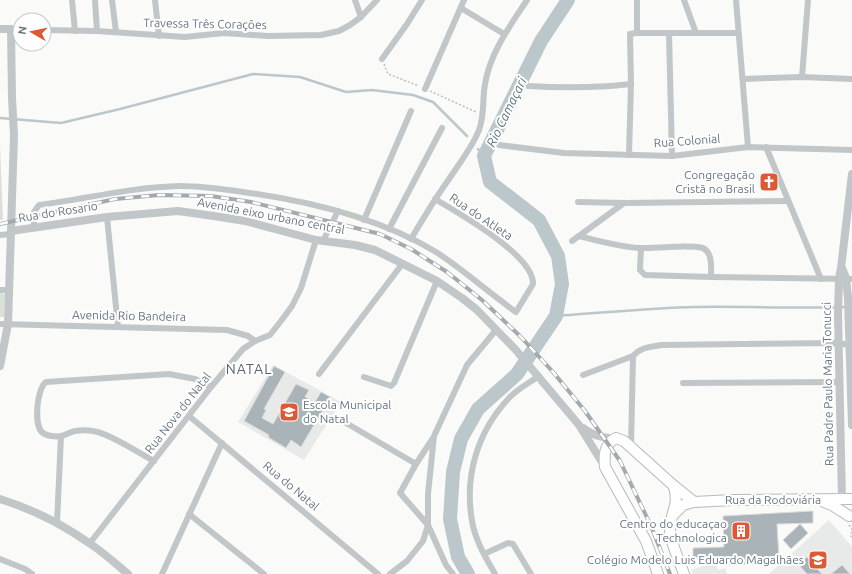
<svg xmlns="http://www.w3.org/2000/svg" width="852" height="574" viewBox="0 0 852 574" font-family="Ubuntu,sans-serif">
<style>
.built{fill:#e8e9e9}
.green{fill:#dadfd7}
.lines{fill:none;stroke-linecap:round;stroke-linejoin:round}
.stream{stroke:#bbc7cb;stroke-width:2.5}
.river{stroke:#bbc7cb;stroke-width:14}
.building{fill:#aab3b8;stroke:#dcdcda}
.primary-casing{stroke:#b5babe;stroke-width:12}
.path{stroke:#bcbfc1;stroke-width:1.5;stroke-dasharray:2 2;stroke-linecap:butt}
.minor{stroke:#c1c6c9;stroke-width:6}
.tertiary{stroke:#c1c6c9;stroke-width:8}
.primary{stroke:#fff;stroke-width:10}
.rail-casing{stroke:#a3aaaf;stroke-width:4}
.rail{stroke:#fff;stroke-width:2.5;stroke-dasharray:8;stroke-linecap:butt}
.labels{text-anchor:middle;stroke-width:4;stroke-linejoin:round;paint-order:stroke}
.street-label{font-size:12px;fill:#667681;stroke:#fff}
.poi-label{font-size:12px;fill:#667681;stroke:#fff;text-anchor:end}
.water-label{font-size:13px;font-style:italic;fill:#61757b;stroke:#fff}
.quarter-label{font-size:14px;letter-spacing:1px;fill:#58646d;stroke:#fff}
</style>
<rect width="100%" height="100%" fill="#fafaf8"/>
<!-- built -->
<g class="built">
<path d="M273,365L341,402L304,460L238,422Z"/>
<path d="M829,520L852,547V574H769Z"/>
<path d="M715,562L718,570L725,568L727,574H693L691,570Z"/>
</g>
<!-- green -->
<g class="green">
<path d="M0,145L3,220H0Z"/>
<path d="M0,293L5,294L4,317H0Z"/>
</g>
<g class="lines">
<!-- stream -->
<g class="stream">
<path d="M0,118L61,123L120,109L253,74L300,77L346,92L372,90L413,95L433,102L467,136"/>
<path d="M478,149L484,156"/>
<path d="M556,316C602,313 649,308 695,307C746,306 796,309 847,307"/>
</g>
<!-- river -->
<path class="river" d="M468,574L458,557L450,519L453,472L461,439L478,409L517,374L556,316L562,284L558,256L539,220L490,182L484,156L541,41L568,0"/>
</g>
<!-- building -->
<g class="building">
<path d="M274,366L285,372L264,409L266,410L262,418L273,424L296,384L309,390L305,397L315,402L321,392L330,397L327,401L329,402L325,408H324L301,447L291,440L286,448L268,437L269,435L244,421Z"/>
<path d="M813,511V523L777,524L779,559H766V564L727,565L726,558L693,559V548L724,547L723,516Z"/>
<path d="M800,524L808,533L791,549L783,540Z"/>
<path d="M807,557L822,574H807L798,564Z"/>
<path d="M842,565L850,574H831Z"/>
</g>
<g class="lines">
<!-- primary casing -->
<g class="primary-casing">
<g id="primary">
<path d="M674,486C679,506 672,509 670,526C669,540 679,560 684,574"/>
<path d="M824,502L832,505L849,516"/>
<path d="M673,515L683,505L694,502L733,500L852,499"/>
<path d="M658,574L646,541L605,467C604,455 604,444 616,438L624,441L674,486L694,502"/>
</g>
</g>
<!-- path -->
<g class="path">
<path d="M384,64L388,74L419,86"/>
<path d="M430,91L476,112"/>
<path d="M849,525L852,528L851,536L852,537"/>
</g>
<!-- minor -->
<g class="minor">
<path d="M72,0L75,31"/>
<path d="M95,0L97,31"/>
<path d="M112,0L116,32"/>
<path d="M155,0L159,36"/>
<path d="M355,0L361,17"/>
<path d="M637,0V33"/>
<path d="M684,0L696,33"/>
<path d="M736,0L748,147"/>
<path d="M461,8L504,34"/>
<path d="M11,29H20"/>
<path d="M44,30L97,31L185,37L224,33L268,36L321,35L339,31L350,25L361,17L377,0"/>
<path d="M669,33L672,156"/>
<path d="M382,59L407,24L422,0"/>
<path d="M802,77L808,0"/>
<path d="M743,79L802,77L852,79"/>
<path d="M528,86C562,88 596,88 631,84"/>
<path d="M425,89L464,0"/>
<path d="M499,145L564,153L672,156L748,147L852,150"/>
<path d="M766,147L821,279"/>
<path d="M629,155L631,84L630,34L637,33H738"/>
<path d="M578,202L625,203L788,201"/>
<path d="M107,217L118,327"/>
<path d="M364,220L411,111"/>
<path d="M34,228V212L39,205C86,199 132,187 180,186C201,186 222,189 243,192C309,201 378,217 436,252C464,270 489,293 516,312L533,284C534,255 458,213 435,199"/>
<path d="M389,229L442,128"/>
<path d="M0,235L11,234"/>
<path d="M579,236C599,241 620,247 640,248C660,249 684,244 703,248C713,253 711,268 711,277"/>
<path d="M411,239C423,219 434,200 447,182C458,165 472,148 479,130C485,114 482,100 485,84C490,53 510,26 527,0"/>
<path d="M323,241L338,211"/>
<path d="M572,241L624,203"/>
<path d="M641,248L640,270L645,275L711,277L852,279"/>
<path d="M0,290H9"/>
<path d="M0,324L227,330L248,336L255,341"/>
<path d="M633,356C641,347 650,347 662,345L838,343L849,345"/>
<path d="M319,374L403,263"/>
<path d="M583,375L633,356"/>
<path d="M364,377L391,386L394,383L437,281"/>
<path d="M683,383L839,382"/>
<path d="M189,416L378,574"/>
<path d="M336,417L416,464"/>
<path d="M433,438L416,464L400,493L428,525L446,565L453,574"/>
<path d="M631,447L633,356"/>
<path d="M154,461C139,453 109,433 93,431C87,430 81,430 75,431C70,432 66,435 61,436C56,437 47,436 43,433C33,426 37,388 46,382L169,374L195,379L211,387"/>
<path d="M189,514L264,574"/>
<path d="M57,523L61,436"/>
<path d="M90,543L211,387L243,349L255,341L270,335L281,321L292,306L301,288L316,240"/>
<path d="M484,554L508,543L513,544L531,574"/>
<path d="M0,559L25,569L32,574"/>
<path d="M162,574L222,443"/>
<path d="M390,574L407,561L423,541L428,525V494L434,436L467,365L496,330"/>
<path d="M495,574C486,558 475,540 472,521C464,475 478,431 509,398C517,389 529,383 539,376"/>
</g>
<!-- tertiary -->
<g class="tertiary">
<path d="M0,29H11L12,98L14,135L11,231L8,324L0,366"/>
<path d="M11,231L107,217L178,211L214,216L245,221L316,240L355,245L375,250L437,281L462,298L476,309L515,349L579,425L605,467"/>
<path d="M842,268L846,278L848,298L852,425"/>
<path d="M583,428C594,436 602,438 616,438"/>
<path d="M0,499C32,509 62,524 89,543C103,552 116,564 128,574"/>
<path d="M842,500L838,314L839,278L841,268L852,174"/>
</g>
<!-- primary -->
<use href="#primary" class="primary"/>
<!-- rail casing -->
<g class="rail-casing">
<path id="rail" d="M0,224L115,199L159,195L211,196L251,202L380,234L411,249L447,272L482,300L520,336L553,372L585,411L620,461L651,526L670,574"/>
</g>
<!-- rail -->
<use href="#rail" class="rail"/>
</g>
<!-- icons -->
<defs>
<g id="church-square" transform="scale(1)"><rect x="-9" y="-9" width="18" height="18" rx="4" fill="#dc5936" stroke="#fff"/><path d="M-1.2-6h2.4v3.5h3.3v2.4h-3.3V6h-2.4V-.1h-3.3v-2.4h3.3Z" fill="#fff"/></g>
<g id="school-square" transform="scale(1)"><rect x="-9" y="-9" width="18" height="18" rx="4" fill="#dc5936" stroke="#fff"/><path d="M0-5L7-2L0 1L-7-2ZM-4 1L0 2.5L4 1V4Q0 6-4 4Z" fill="#fff"/></g>
<g id="building-square" transform="scale(1)"><rect x="-9" y="-9" width="18" height="18" rx="4" fill="#dc5936" stroke="#fff"/><path d="M-4-6H4V6H1V3H-1V6H-4ZM-2.5-4.3h1.7v1.8h-1.7ZM.8-4.3h1.7v1.8H.8ZM-2.5-1h1.7V.8h-1.7ZM.8-1h1.7V.8H.8Z" fill="#fff"/></g>
</defs>
<g fill-rule="evenodd">
<use href="#church-square" x="769" y="182"/>
<use href="#school-square" x="289" y="412"/>
<use href="#building-square" x="741" y="531"/>
<use href="#school-square" x="818" y="560"/>
</g>
<g class="labels">
<!-- street labels -->
<g class="street-label">
<text transform="translate(205 24) rotate(1)" y="4">Travessa Três Corações</text>
<text transform="translate(687 141) rotate(-4)" y="4">Rua Colonial</text>
<text transform="translate(58 212) rotate(-9)" y="4">Rua do Rosario</text>
<text transform="translate(271 216) rotate(11)" y="4">Avenida eixo urbano central</text>
<text transform="translate(481 217) rotate(34)" y="4">Rua do Atleta</text>
<text transform="translate(129 316) rotate(1)" y="4">Avenida Rio Bandeira</text>
<text transform="translate(828 384) rotate(-91)" y="4">Rua Padre Paulo Maria Tonucci</text>
<text transform="translate(178 413) rotate(-52)" y="4">Rua Nova do Natal</text>
<text transform="translate(291 486) rotate(40)" y="4">Rua do Natal</text>
<text x="773" y="504">Rua da Rodoviária</text>
</g>
<!-- poi labels -->
<g class="poi-label">
<text x="755" y="179">Congregação<tspan x="755" dy="14">Cristã no Brasil</tspan></text>
<text x="303" y="409" text-anchor="start">Escola Municipal<tspan x="303" dy="14">do Natal</tspan></text>
<text x="727" y="528">Centro do educaçao<tspan x="727" dy="14">Technologica</tspan></text>
<text x="804" y="564">Colégio Modelo Luis Eduardo Magalhães</text>
</g>
<!-- water labels -->
<g class="water-label">
<text transform="translate(506 112) rotate(-64)" y="5">Rio Camaçari</text>
</g>
<!-- quarter labels -->
<g class="quarter-label">
<text x="249" y="374">NATAL</text>
</g>
</g>
<!-- north arrow -->
<g transform="translate(32 32) rotate(279)"><circle r="19" fill="#ffffff" stroke="#c2c8cd"/>
<path d="M0-3L7 15L0 10L-7 15Z" fill="#dc5936"/>
<text y="-6" font-size="11" font-weight="bold" text-anchor="middle" fill="#667681">N</text>
</g>
</svg>
